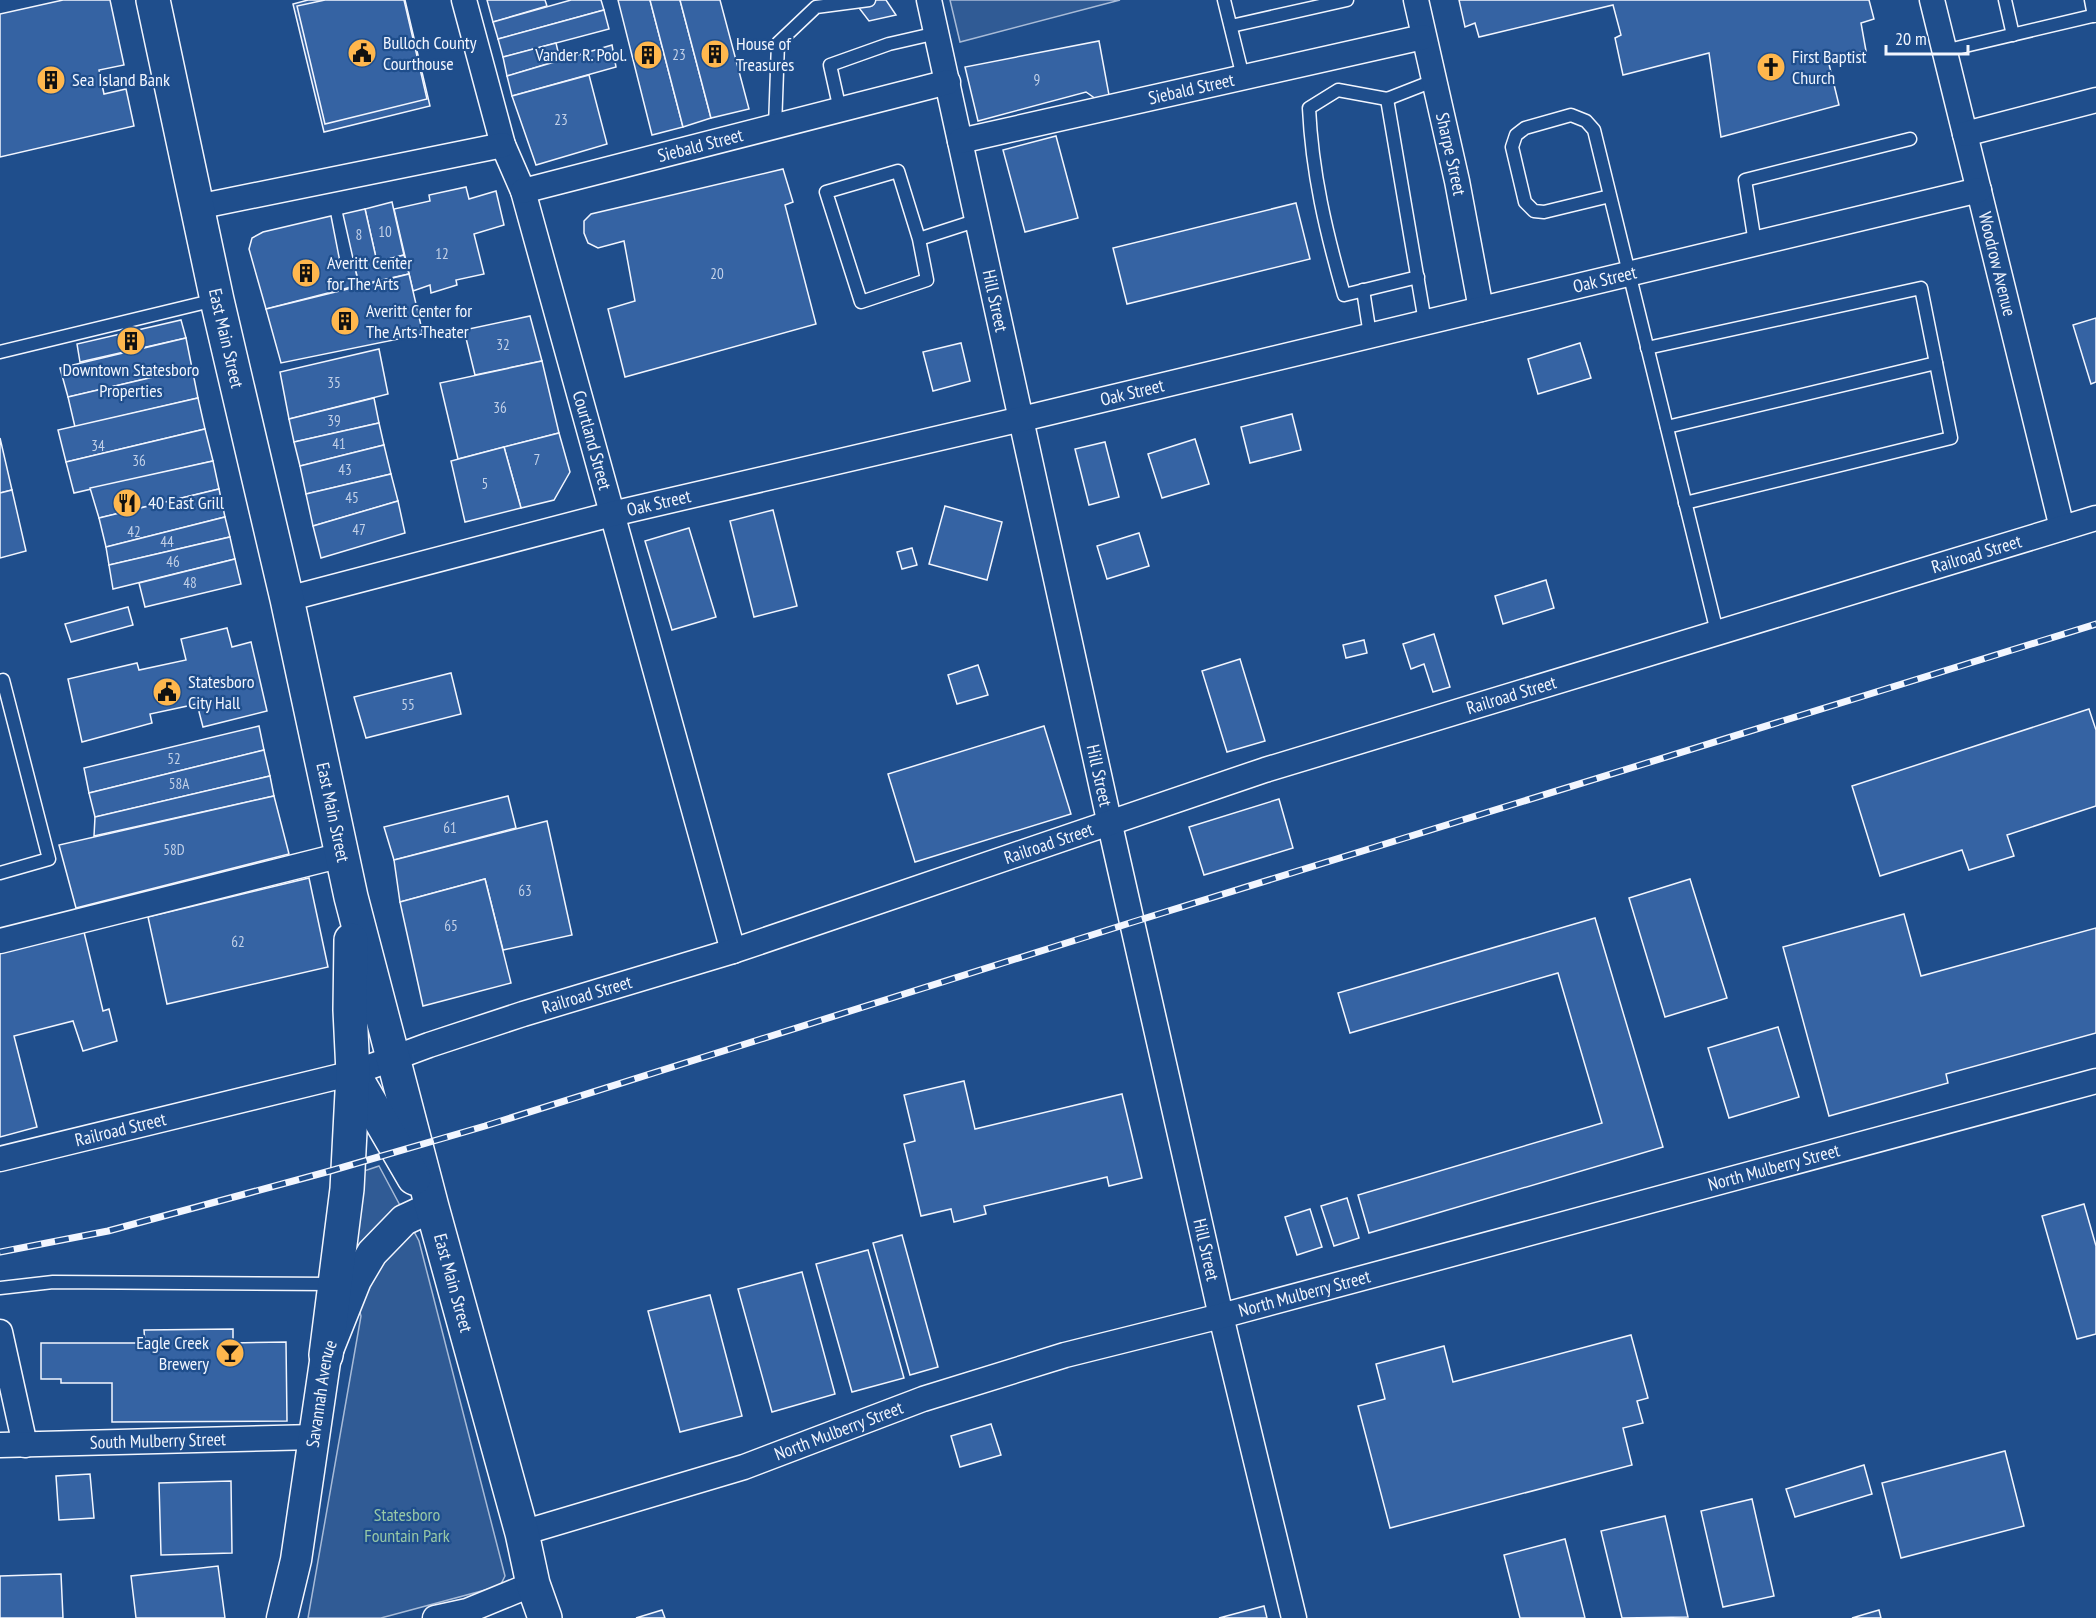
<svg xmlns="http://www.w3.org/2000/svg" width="2096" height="1618" viewBox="0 0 2096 1618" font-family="'PT Sans Narrow',sans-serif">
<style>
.built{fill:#305b95;stroke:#a8bbd7;stroke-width:1.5}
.building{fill:#3563a3;stroke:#f2f6ff;stroke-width:1.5}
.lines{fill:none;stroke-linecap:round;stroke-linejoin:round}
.service-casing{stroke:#f2f6ff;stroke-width:15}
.minor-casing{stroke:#f2f6ff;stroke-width:27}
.tertiary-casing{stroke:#f2f6ff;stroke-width:33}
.secondary-casing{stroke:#f2f6ff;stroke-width:36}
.service{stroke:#1f4e8c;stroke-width:12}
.minor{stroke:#1f4e8c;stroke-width:24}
.tertiary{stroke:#1f4e8c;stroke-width:30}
.secondary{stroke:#1f4e8c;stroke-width:33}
.rail-casing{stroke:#f2f6ff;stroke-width:7}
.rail{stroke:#1f4e8c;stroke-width:4.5;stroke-dasharray:14;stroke-linecap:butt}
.labels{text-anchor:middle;stroke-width:4.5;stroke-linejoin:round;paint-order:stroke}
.number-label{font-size:15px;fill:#c3d1e8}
.poi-label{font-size:18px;fill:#f2f6ff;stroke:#1f4e8c;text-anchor:start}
.street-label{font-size:18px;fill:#f2f6ff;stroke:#1f4e8c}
.park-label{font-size:18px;fill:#97c8a6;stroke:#1f4e8c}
</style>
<rect width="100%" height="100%" fill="#1f4e8c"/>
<!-- built -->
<g class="built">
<path d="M950,0H1120L960,42Z"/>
<path d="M379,1166L419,1241L505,1576L500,1586L381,1618H308L361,1316L348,1269L361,1172Z"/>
</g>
<!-- building -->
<g class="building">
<path d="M63,0H110L124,65L99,70L104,94L126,89L134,126L0,157V14Z"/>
<path d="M308,0H405L430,106L324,132L293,4Z"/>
<path d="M325,0H404L427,99L325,124L297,6Z"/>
<path d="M487,0H545L547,6L493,22Z"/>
<path d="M571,0H601L604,10L498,39L493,22Z"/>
<path d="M618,0H650L683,127L652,135Z"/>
<path d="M650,0H680L711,118L683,127Z"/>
<path d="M680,0H720L749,109L711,118Z"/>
<path d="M853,0H886L896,15L869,21Z"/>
<path d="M1459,0H1869L1874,19L1861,23L1866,51L1828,60L1839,105L1721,137L1709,53L1623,75L1615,38L1621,35L1613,5L1479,37L1475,23L1465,27Z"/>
<path d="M604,10L609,29L503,57L498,39Z"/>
<path d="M1099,41L1109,95L1096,99L1086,92L978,121L965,67Z"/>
<path d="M556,43L560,60L507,76L503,57Z"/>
<path d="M612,45L616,67L512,96L507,76Z"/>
<path d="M589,75L607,144L536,165L512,96Z"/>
<path d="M1056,136L1078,218L1025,232L1003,150Z"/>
<path d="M783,169L793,202L785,205L816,324L625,377L608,309L635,301L624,241L598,248L588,243L584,233V221L591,214Z"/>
<path d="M466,187L469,199L496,191L504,225L474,234L484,274L456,280L457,285L431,293L430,285L413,291L394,209L430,201L429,195Z"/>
<path d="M392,202L404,255L377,262L365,209Z"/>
<path d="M1296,203L1310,259L1127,304L1113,248Z"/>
<path d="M365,209L377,262L404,255L409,274L359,285L343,214Z"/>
<path d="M331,216L340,262L353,260L359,285L266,309L249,249L252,238L263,232Z"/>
<path d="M409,274L423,334L281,363L266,309Z"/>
<path d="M530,316L542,361L475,375L464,330Z"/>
<path d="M2096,318V382L2091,384L2073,325Z"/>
<path d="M181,320L186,338L80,362L77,344Z"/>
<path d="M186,338L192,368L68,397L60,368Z"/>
<path d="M961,343L970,381L933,391L923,352Z"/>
<path d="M1580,343L1591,378L1538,394L1528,359Z"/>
<path d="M379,349L388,394L289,419L280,372Z"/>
<path d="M542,361L559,433L458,459L440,383Z"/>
<path d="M192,368L198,398L75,427L68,397Z"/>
<path d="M198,398L205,429L66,462L58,430Z"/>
<path d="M374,398L379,423L294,442L289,419Z"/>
<path d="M1292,414L1301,450L1250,463L1241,427Z"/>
<path d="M379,423L384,445L300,466L294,442Z"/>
<path d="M205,429L213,461L74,493L66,462Z"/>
<path d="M559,433L570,472L554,500L521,508L504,447Z"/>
<path d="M0,438L12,490L0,493Z"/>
<path d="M1195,439L1209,484L1162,498L1148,454Z"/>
<path d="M1105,442L1119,497L1089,505L1075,449Z"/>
<path d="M384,445L391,474L306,494L300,466Z"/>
<path d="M504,447L521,508L465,522L451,461Z"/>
<path d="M213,461L219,489L99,518L90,488Z"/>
<path d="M391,474L398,501L313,526L306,494Z"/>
<path d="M219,489L225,517L106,547L99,518Z"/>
<path d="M12,490L26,551L0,558V493Z"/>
<path d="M398,501L405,533L321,558L313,526Z"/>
<path d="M945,506L1002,522L987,580L929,564Z"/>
<path d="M773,510L797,606L754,617L730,521Z"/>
<path d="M225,517L230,537L109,565L106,547Z"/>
<path d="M689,528L716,617L672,630L645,541Z"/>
<path d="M1139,533L1149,566L1107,579L1097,546Z"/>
<path d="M230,537L235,559L113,589L109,565Z"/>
<path d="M912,548L917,565L902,569L897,552Z"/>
<path d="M235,559L241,584L145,607L139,583Z"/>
<path d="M1546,580L1554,608L1503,624L1495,596Z"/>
<path d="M128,607L133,625L71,642L65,624Z"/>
<path d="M227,628L232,647L251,642L267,711L203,727L197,704L150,714L152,723L82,742L68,679L137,663L139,670L186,660L181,639Z"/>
<path d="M1434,634L1450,687L1433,692L1424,664L1411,669L1403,644Z"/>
<path d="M1364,640L1367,653L1346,658L1343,645Z"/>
<path d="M1240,659L1265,741L1227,752L1202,671Z"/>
<path d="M978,665L988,695L957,704L948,675Z"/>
<path d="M451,673L461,714L366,738L354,697Z"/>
<path d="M2089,709L2096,730V806L2007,835L2014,856L1969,870L1962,850L1880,876L1852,786Z"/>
<path d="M259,726L264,750L89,793L84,768Z"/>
<path d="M1044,726L1071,814L915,862L888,774Z"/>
<path d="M264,750L270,776L95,817L89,793Z"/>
<path d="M270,776L274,796L94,836L95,817Z"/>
<path d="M274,796L289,854L76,908L59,845Z"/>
<path d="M508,796L516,828L394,860L384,827Z"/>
<path d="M1279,799L1293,848L1204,875L1189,827Z"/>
<path d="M547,821L572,935L503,950L485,879L400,902L394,860Z"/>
<path d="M309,878L328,967L167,1004L148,917Z"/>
<path d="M485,879L511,983L423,1006L400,902Z"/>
<path d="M1690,879L1727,998L1665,1017L1629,898Z"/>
<path d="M1904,914L1921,976L2096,928V1033L1946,1074L1948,1083L1829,1116L1783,947Z"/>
<path d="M1595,918L1663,1147L1369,1233L1358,1195L1602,1123L1558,973L1350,1033L1338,993Z"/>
<path d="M84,932L103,1011L109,1009L117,1041L83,1051L73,1021L14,1036L37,1127L0,1137V952Z"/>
<path d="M1778,1027L1799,1097L1729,1118L1708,1048Z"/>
<path d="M964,1081L975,1129L1122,1094L1142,1178L1109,1186L1107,1177L984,1206L986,1214L954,1222L951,1209L921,1216L904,1144L915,1141L904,1095Z"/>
<path d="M1347,1198L1359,1238L1334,1246L1321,1206Z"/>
<path d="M2084,1204L2096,1246V1334L2077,1339L2042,1216Z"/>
<path d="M1310,1209L1322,1247L1297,1255L1285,1217Z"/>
<path d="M902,1235L938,1367L910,1375L873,1243Z"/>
<path d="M868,1250L904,1378L852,1392L816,1264Z"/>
<path d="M802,1272L835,1394L772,1412L738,1289Z"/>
<path d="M710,1295L742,1416L680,1432L648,1311Z"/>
<path d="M233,1329V1343L286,1342L287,1421L112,1422V1383H61V1379H41V1343H145L144,1330Z"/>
<path d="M1631,1335L1648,1398L1637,1401L1643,1423L1623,1428L1632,1465L1390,1528L1358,1406L1385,1399L1376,1364L1444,1346L1453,1382Z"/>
<path d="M991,1424L1001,1455L960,1467L951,1436Z"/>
<path d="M2005,1451L2024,1526L1901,1558L1882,1483Z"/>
<path d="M1864,1465L1872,1494L1795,1517L1786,1489Z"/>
<path d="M90,1474L94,1518L59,1520L56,1476Z"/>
<path d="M231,1481L232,1553L161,1555L159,1483Z"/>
<path d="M1752,1499L1774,1596L1723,1607L1701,1511Z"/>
<path d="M1665,1516L1688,1617L1622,1618L1601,1531Z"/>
<path d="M1565,1539L1585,1618H1520L1504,1555Z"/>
<path d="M218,1566L225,1618H136L131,1576Z"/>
<path d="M61,1574L63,1618H0V1576Z"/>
<path d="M1264,1606L1267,1618H1219Z"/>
<path d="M662,1610L665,1618H636Z"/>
<path d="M1879,1610L1881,1618H1852Z"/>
</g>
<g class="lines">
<!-- service casing -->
<g class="service-casing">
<g id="service">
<path d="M1224,0L1243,77"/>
<path d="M2005,0L2013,35"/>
<path d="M2091,0L2094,16"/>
<path d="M1231,26L1347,0"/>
<path d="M1944,51L2096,15"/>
<path d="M1387,99L1425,322"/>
<path d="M840,110L830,65L889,44L937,33"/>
<path d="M775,127L778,43L816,7L869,0"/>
<path d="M1610,196L1544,212L1534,211L1525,202L1512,147L1516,135L1525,128L1571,115L1586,121L1594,130L1717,632"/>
<path d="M919,239L927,280L861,302L826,192L898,171L919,239L978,220"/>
<path d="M1755,243L1745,180L1910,139"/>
<path d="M1418,277L1344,295C1326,232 1312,173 1309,108L1338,90L1387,99L1433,81"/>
<path d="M1363,290L1370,335"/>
<path d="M1647,348L1921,288L1951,438L1685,503"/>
<path d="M0,352L215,300"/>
<path d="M1667,427L1936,363"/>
<path d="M0,681L3,680L49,859L0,873"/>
<path d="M0,1288L53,1282L334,1284"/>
</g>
</g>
<!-- minor casing -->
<g class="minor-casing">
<g id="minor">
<path id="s1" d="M464,0L503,145L523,191L733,951"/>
<path id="s2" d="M929,0L1110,825L1221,1316L1294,1618"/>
<path id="s3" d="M1416,0L1457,181L1481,309"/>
<path id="s4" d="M1932,0L2062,528"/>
<path d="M1965,134L2096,100"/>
<path id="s5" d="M960,141L1423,37"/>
<path id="s6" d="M523,191L948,82"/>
<path d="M197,207L503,145"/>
<path id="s7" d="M287,599L612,514L1022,419L1979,190"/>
<path d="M0,941L342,855"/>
<path id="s8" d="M0,1159L353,1073L429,1045L523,1014L733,951L1265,770L2096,518"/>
<path d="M0,1332L25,1445"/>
<path id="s9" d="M0,1445L315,1437"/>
<path id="s10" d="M522,1533L744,1467L923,1399L1065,1355L1221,1316L2096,1081"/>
<path d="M435,1618L467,1611L533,1584"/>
</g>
</g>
<!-- tertiary casing -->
<g class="tertiary-casing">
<g id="tertiary">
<path id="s11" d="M282,1618L296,1560L326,1355L356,1280L372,1253L404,1220L432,1207"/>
</g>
</g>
<!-- secondary casing -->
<g class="secondary-casing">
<g id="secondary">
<path id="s12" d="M153,0L217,300L287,599L351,897L432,1207L522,1533L533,1584L545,1618"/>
<path d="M353,1073L414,1178"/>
<path d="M326,1355L347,1189L353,1073L350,1010L351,940"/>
</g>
</g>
<!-- service -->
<use href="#service" class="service"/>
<!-- minor -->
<use href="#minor" class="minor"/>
<!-- tertiary -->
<use href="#tertiary" class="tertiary"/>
<!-- secondary -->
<use href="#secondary" class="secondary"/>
<!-- rail casing -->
<g class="rail-casing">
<path id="rail" d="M0,1252L108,1231L330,1171L485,1126L1133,922L2096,624"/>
</g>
<!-- rail -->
<use href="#rail" class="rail"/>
</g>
<!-- icons -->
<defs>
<g id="civic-disc" transform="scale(1.5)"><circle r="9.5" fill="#ffb74d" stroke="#1f4e8c"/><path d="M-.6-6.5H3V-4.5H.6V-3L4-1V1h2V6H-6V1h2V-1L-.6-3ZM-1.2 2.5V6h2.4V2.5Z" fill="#111"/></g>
<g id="building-disc" transform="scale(1.5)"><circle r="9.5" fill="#ffb74d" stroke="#1f4e8c"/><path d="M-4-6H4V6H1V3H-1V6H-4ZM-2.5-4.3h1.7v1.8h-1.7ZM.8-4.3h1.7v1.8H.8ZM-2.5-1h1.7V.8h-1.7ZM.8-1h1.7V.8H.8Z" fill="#111"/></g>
<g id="church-disc" transform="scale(1.5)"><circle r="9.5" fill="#ffb74d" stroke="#1f4e8c"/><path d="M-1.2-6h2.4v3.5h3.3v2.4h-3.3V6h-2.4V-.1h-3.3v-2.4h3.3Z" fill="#111"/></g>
<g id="restaurant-disc" transform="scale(1.5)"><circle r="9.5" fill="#ffb74d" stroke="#1f4e8c"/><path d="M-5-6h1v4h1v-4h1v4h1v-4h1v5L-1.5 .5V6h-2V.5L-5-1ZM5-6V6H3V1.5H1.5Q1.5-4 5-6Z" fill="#111"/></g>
<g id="bar-disc" transform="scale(1.5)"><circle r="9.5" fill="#ffb74d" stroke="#1f4e8c"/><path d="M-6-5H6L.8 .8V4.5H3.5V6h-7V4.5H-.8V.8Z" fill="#111"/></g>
</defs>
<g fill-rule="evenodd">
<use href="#civic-disc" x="362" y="53"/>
<use href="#building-disc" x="715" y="54"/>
<use href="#building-disc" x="648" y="55"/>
<use href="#church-disc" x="1771" y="67"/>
<use href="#building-disc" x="51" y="80"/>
<use href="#building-disc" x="306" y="273"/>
<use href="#building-disc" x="345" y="321"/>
<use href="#building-disc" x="131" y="341"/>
<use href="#restaurant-disc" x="127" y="503"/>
<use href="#civic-disc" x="167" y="692"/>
<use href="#bar-disc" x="230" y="1353"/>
</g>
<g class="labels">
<!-- number labels -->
<g class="number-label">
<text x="679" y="60">23</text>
<text x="1037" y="85">9</text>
<text x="561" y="125">23</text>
<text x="385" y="237">10</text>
<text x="359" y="240">8</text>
<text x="442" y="259">12</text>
<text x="717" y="279">20</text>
<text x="503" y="350">32</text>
<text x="334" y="388">35</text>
<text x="500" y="413">36</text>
<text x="334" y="426">39</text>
<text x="339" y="449">41</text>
<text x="98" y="451">34</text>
<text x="537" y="465">7</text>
<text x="139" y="466">36</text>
<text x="345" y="475">43</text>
<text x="485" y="489">5</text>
<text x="352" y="503">45</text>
<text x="359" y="535">47</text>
<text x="134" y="537">42</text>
<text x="167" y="547">44</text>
<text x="173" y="567">46</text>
<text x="190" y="588">48</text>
<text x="408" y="710">55</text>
<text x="174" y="764">52</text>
<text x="179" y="789">58A</text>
<text x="450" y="833">61</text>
<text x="174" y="855">58D</text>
<text x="525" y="896">63</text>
<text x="451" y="931">65</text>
<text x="238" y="947">62</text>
</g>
<!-- poi labels -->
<g class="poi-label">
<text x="383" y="49">Bulloch County<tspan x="383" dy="21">Courthouse</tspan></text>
<text x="736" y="50">House of<tspan x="736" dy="21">Treasures</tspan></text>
<text x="627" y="61" text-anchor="end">Vander R. Pool.</text>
<text x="1792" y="63">First Baptist<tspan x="1792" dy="21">Church</tspan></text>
<text x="72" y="86">Sea Island Bank</text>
<text x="327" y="269">Averitt Center<tspan x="327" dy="21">for The Arts</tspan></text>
<text x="366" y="317">Averitt Center for<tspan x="366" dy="21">The Arts Theater</tspan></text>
<text x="131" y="376" text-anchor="middle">Downtown Statesboro<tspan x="131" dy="21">Properties</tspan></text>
<text x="148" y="509">40 East Grill</text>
<text x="188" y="688">Statesboro<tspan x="188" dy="21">City Hall</tspan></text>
<text x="209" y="1349" text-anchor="end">Eagle Creek<tspan x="209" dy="21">Brewery</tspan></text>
</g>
<!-- street labels -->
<g class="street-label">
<text dy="6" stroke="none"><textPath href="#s5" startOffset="237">Siebald Street</textPath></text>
<text dy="6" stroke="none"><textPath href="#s6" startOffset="183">Siebald Street</textPath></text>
<text dy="6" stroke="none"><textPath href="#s3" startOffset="158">Sharpe Street</textPath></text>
<text dy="6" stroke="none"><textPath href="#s4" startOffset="272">Woodrow Avenue</textPath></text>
<text dy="6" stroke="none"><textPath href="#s7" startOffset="1356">Oak Street</textPath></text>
<text dy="6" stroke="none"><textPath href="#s2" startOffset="308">Hill Street</textPath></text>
<text dy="6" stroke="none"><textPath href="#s12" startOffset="346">East Main Street</textPath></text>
<text dy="6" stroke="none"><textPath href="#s7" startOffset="870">Oak Street</textPath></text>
<text dy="6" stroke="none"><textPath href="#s1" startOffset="459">Courtland Street</textPath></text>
<text dy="6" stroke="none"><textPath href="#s7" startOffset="384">Oak Street</textPath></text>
<text dy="6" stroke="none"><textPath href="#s8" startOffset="2068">Railroad Street</textPath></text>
<text dy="6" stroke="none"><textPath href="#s8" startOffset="1582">Railroad Street</textPath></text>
<text dy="6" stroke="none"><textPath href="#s2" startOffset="794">Hill Street</textPath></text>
<text dy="6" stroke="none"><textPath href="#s12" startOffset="832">East Main Street</textPath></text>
<text dy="6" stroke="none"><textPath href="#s8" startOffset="1096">Railroad Street</textPath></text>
<text dy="6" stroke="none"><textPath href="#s8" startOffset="610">Railroad Street</textPath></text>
<text dy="6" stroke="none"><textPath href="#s8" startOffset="124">Railroad Street</textPath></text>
<text dy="6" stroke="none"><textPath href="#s10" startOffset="1305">North Mulberry Street</textPath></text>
<text dy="6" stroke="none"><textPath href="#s2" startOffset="1280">Hill Street</textPath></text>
<text dy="6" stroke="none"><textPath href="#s12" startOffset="1318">East Main Street</textPath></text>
<text dy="6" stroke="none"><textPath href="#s10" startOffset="819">North Mulberry Street</textPath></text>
<text dy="6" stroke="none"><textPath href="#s11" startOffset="228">Savannah Avenue</textPath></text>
<text dy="6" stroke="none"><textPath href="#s10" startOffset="333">North Mulberry Street</textPath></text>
<text dy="6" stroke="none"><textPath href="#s9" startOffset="158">South Mulberry Street</textPath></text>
</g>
<!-- park labels -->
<g class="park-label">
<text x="407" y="1521">Statesboro<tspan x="407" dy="21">Fountain Park</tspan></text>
</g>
</g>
<!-- scale -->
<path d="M1886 45v9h82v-9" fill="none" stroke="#f2f6ff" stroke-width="3"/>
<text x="1895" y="45" font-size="18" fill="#f2f6ff" stroke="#1f4e8c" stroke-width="4.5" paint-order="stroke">20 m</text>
</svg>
